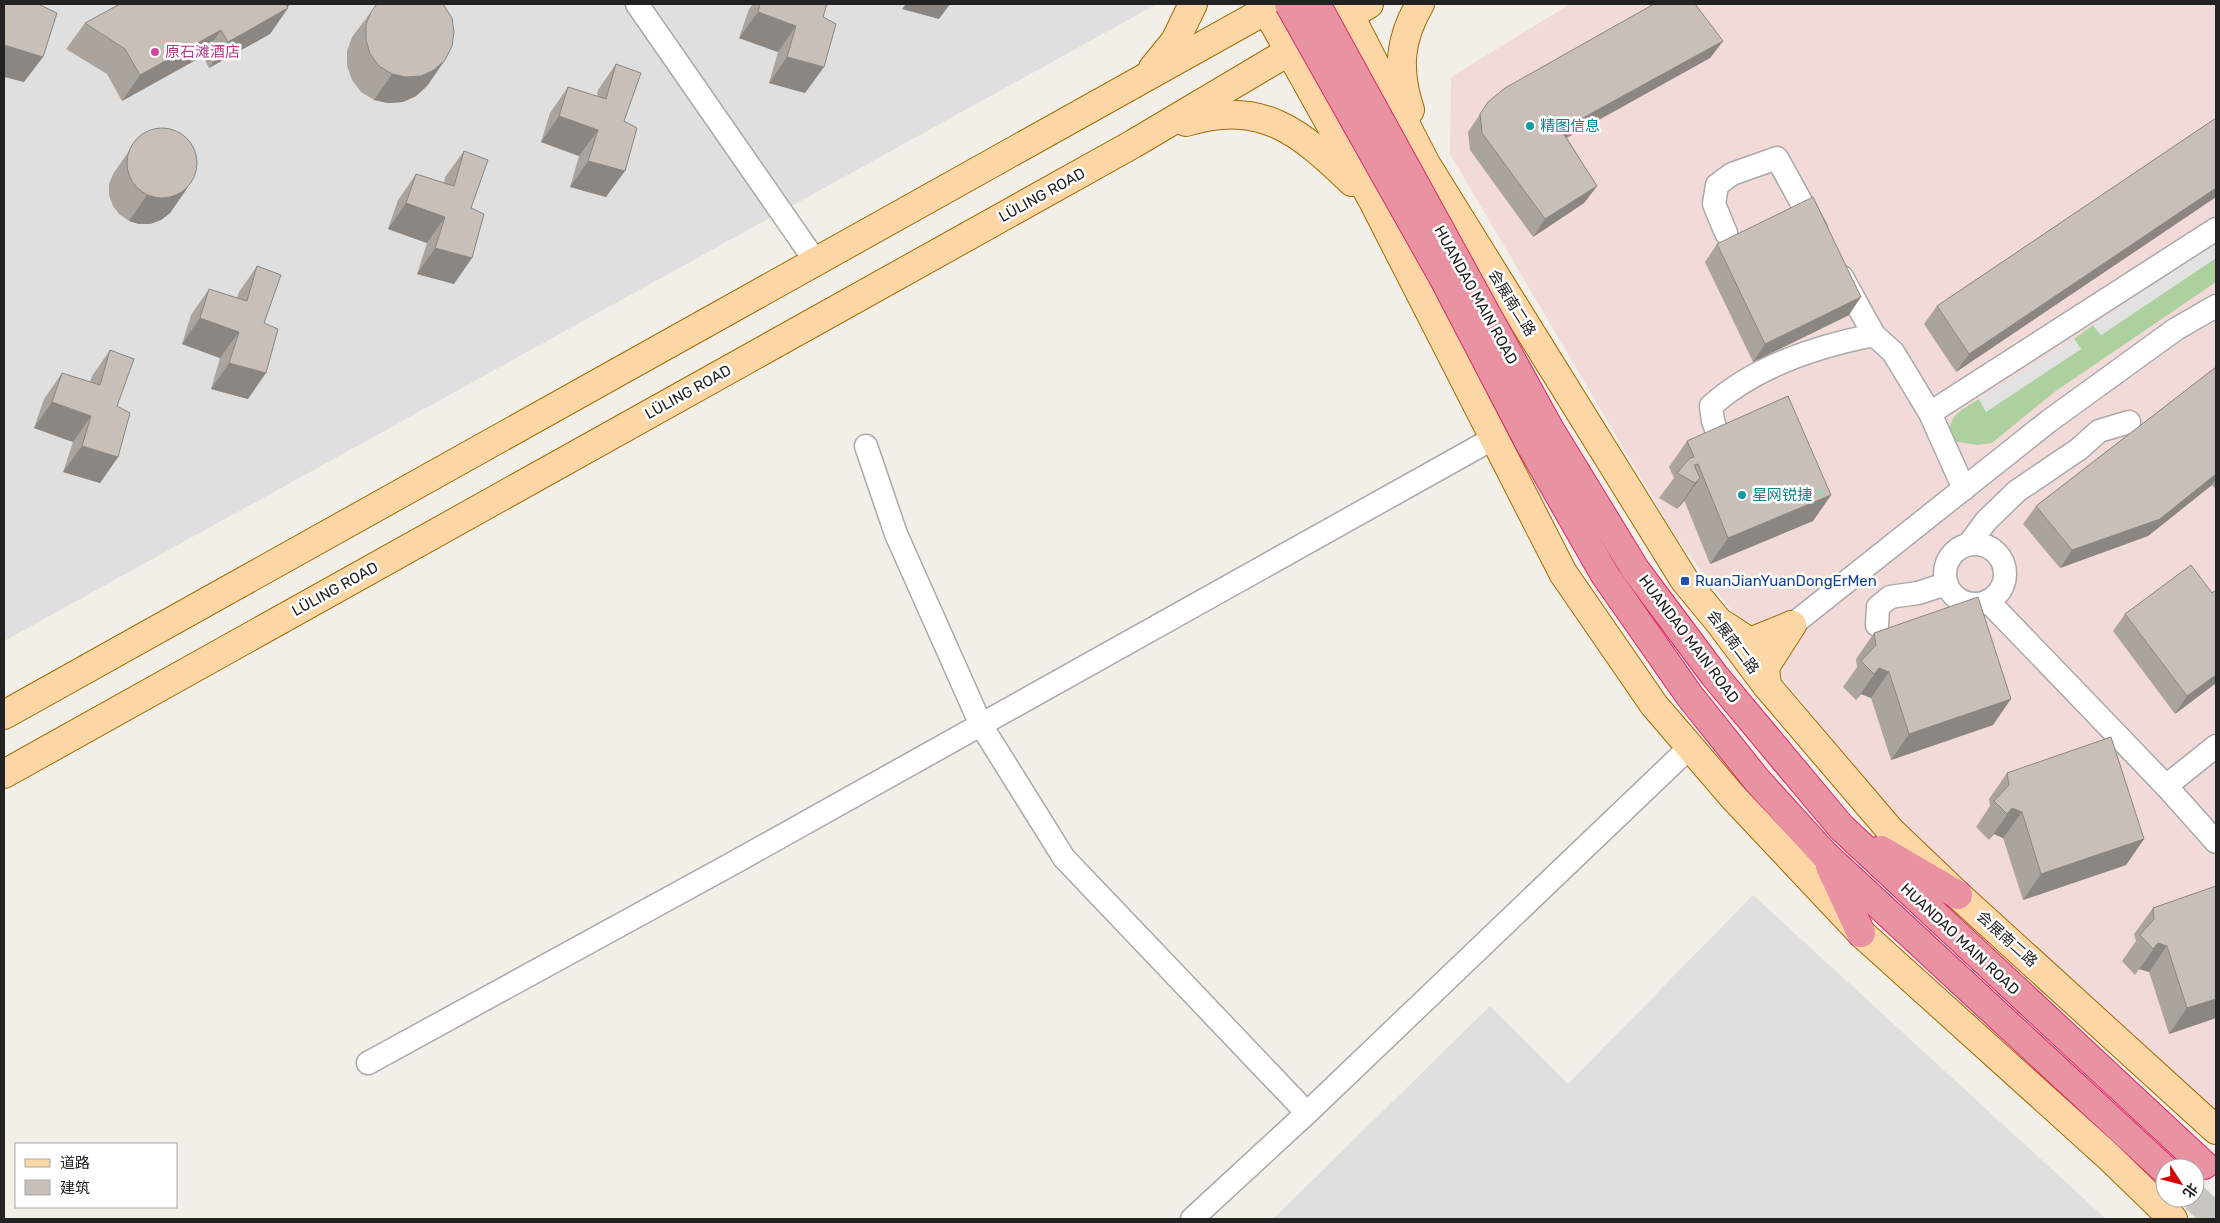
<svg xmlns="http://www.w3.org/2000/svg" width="2220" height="1223" viewBox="0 0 2220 1223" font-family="Rubik,'Noto Sans SC',sans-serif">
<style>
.residential{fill:#e0dfdf}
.commercial{fill:#f2dad9}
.forest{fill:#add19e}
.parking{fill:#e2e2e2}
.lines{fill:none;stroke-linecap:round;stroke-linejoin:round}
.major-tunnel{stroke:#c8c6c1;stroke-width:28;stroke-dasharray:28 14;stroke-linecap:butt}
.minor-casing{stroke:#a9a9a9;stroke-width:25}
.major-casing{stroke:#a06b00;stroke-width:30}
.highway-casing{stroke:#dc2a67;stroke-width:30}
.minor{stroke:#fff;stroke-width:22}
.major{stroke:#fcd6a4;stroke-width:28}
.highway{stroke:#e892a2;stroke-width:28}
.highway-bridge-casing{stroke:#dc2a67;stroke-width:30;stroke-linecap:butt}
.highway-bridge{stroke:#e892a2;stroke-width:28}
.wall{fill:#aba49e}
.shaded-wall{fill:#8b8681}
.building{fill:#c7bfb8;stroke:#8b8681}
.hotel-dot{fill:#d1479c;stroke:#fff;stroke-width:2}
.culture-dot{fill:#0f9aa8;stroke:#fff;stroke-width:2}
.transit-dot{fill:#1a4fb4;stroke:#fff;stroke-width:2}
.labels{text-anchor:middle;stroke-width:5;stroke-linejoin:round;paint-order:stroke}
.hotel-label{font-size:15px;fill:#b23c85;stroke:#fff;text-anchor:start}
.culture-label{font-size:15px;fill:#0d838f;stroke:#fff;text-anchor:start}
.street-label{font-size:15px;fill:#222;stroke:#fff}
.transit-label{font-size:15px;fill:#164399;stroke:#fff;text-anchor:start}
</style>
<rect width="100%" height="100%" fill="#f2efe9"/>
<!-- residential -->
<g class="residential">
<path d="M4,4H1157L4,641Z"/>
<path d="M1753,895L2106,1219H1273L1490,1006L1568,1084Z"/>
</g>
<!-- commercial -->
<path class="commercial" d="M1570,4H2216V1111L1901,823L1790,688L1677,539L1450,154L1451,77Z"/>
<!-- forest -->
<path class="forest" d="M2216,258V282L2053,393L1992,443L1977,445L1953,441C1943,417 1962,410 1979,399L1986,411L2081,349L2074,339L2093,325L2101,335Z"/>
<!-- parking -->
<g class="parking">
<path d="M2216,243V258L2101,335L2093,325Z"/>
<path d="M2074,339L2081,349L1986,412L1979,399Z"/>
</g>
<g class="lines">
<!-- major-tunnel -->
<path class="major-tunnel" d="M2195,1198L2216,1218"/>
<!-- minor casing -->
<g class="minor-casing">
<g id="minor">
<path d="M637,4L816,262"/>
<path d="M1726,233L1714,204L1717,185L1732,174L1777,158L1816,229"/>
<path d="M1842,277L1874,335"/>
<path d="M1720,440L1713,421L1711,406C1754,367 1818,346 1874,335L1893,352L1930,413"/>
<path d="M866,446L896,534L981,725L1064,858L1307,1113"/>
<path d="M1964,489L1930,413L2216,229"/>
<path d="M1969,544L1986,521L2017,491L2079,449L2099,431L2129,422"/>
<circle cx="1975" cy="574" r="30"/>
<path d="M1988,601L2166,786L2216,842"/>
<path d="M1792,625L2049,421L2176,329L2216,306"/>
<path d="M1877,625L1878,607L1890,597L1918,593L1946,584"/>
<path d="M2166,786L2216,746"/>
<path d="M368,1063L737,861L1494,438"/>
<path d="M1192,1219L1307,1113L1690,747"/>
</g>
</g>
<!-- major casing -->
<g class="major-casing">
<g id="major">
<path d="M1263,4L1373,201L1563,573L1654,705L1733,797L1861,933L2108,1156L2173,1219"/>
<path d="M1344,4L1426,164L1685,581L1719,622L1767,686L1890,830L1958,895L2216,1130"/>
<path d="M1153,68L1175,41L1193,4"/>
<path d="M1410,110C1397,70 1399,40 1420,4"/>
<path d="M1186,122C1262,99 1300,132 1352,182"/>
<path d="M1724,625L1750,642L1792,625"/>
<path d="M1767,686L1765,667L1792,625"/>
<path d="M4,715L1277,4"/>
<path d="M4,774L1133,144L1369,4"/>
</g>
</g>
<!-- highway casing -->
<g class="highway-casing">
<g id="highway">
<path d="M1549,428L1635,569L1714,675L1841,827L2204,1165"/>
<path d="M1530,444L1605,575L1689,695L1756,779L1824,854L2165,1170"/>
<path d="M1881,850L1958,895"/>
<path d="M1830,866L1861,933"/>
</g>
</g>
<!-- minor -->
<use href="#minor" class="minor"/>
<!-- major -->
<use href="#major" class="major"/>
<!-- highway -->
<use href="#highway" class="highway"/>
<!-- highway-bridge casing -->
<g class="highway-bridge-casing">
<g id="highway-bridge">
<path d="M1289,4L1444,279L1530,444"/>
<path d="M1316,4L1549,428"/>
</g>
</g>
<!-- highway-bridge -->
<use href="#highway-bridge" class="highway-bridge"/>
</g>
<!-- wall -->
<g class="wall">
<path d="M753,4H827L823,17L805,93L769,83L778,52L739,38L749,9Z"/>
<path d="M287,7L288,8L270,34L209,68L203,56L122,101L107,74L66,49L85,23Z"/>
<path d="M371,12L445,60L427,86L416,96L403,102L388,103L374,100L361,92L352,80L347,66V51L352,37Z"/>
<path d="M1723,41L1710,58L1567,138L1597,186L1584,203L1533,237L1470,150L1468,132L1488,102Z"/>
<path d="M616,64L624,121L606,197L570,187L579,156L541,142L550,113L568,87L597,96L598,90Z"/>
<path d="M2216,118V197L1956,372L1924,324L1937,306Z"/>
<path d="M138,138L188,187L170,213L161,220L150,224H139L129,221L119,214L113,206L109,195V184L113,174Z"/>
<path d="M464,151L471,208L454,284L417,274L427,243L388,229L398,200L416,174L444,183L445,177Z"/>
<path d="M1717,244L1849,315L1753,362L1705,262Z"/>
<path d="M257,266L264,323L248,399L211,389L220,358L182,344L191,315L209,289L237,298L239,292Z"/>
<path d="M110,350L117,406L118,457L100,483L63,472L73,442L34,428L44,399L62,373L90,382L92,376Z"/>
<path d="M2216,367V490L2212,485L2148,536L2060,568L2023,524L2036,506Z"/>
<path d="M1687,441L1831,495L1813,521L1710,564L1684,500L1677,509L1659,498L1674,478L1669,467Z"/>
<path d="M2216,590V683L2175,714L2113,631L2125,614L2212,593Z"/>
<path d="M1874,633L1993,725L1891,760L1871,698L1861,694L1856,700L1843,687L1857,667L1856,659Z"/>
<path d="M2007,773L2144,839L2126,865L2023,900L2003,838L1994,834L1989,840L1976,827L1990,806L1989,799Z"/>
<path d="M2216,886V1018L2169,1034L2149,972L2139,969L2135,975L2122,961L2136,941L2134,934L2153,908Z"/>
</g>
<!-- shaded-wall -->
<g class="shaded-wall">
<path d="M274,4H292L262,20Z"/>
<path d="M906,4H950L939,19L902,9Z"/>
<path d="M288,8L270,34L209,68L228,42Z"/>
<path d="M758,12L796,26L778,52L739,38Z"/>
<path d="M221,30L203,56L122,101L140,75Z"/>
<path d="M1723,41L1710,58L1549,147L1561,130Z"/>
<path d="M4,45L43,57L24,82L4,77Z"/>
<path d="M787,57L824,67L805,93L769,83Z"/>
<path d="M445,60L427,86L416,96L403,102L388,103L374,100L392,74Z"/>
<path d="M559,116L598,130L579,156L541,142Z"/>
<path d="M588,161L625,171L606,197L570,187Z"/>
<path d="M1597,186L1584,203L1533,237L1545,219Z"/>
<path d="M188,187L170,213L161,220L150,224H139L129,221L147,195Z"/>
<path d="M2216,188V197L1956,372L1969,354Z"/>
<path d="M406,203L445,217L427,243L388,229Z"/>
<path d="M435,248L472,258L454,284L417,274Z"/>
<path d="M1861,297L1849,315L1753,362L1765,344Z"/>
<path d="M200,318L239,332L220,358L182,344Z"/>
<path d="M229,363L266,373L248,399L211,389Z"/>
<path d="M52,402L91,416L73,442L34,428Z"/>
<path d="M82,446L118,457L100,483L63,472Z"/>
<path d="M2216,474V479L2212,485L2148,536L2060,568L2072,550Z"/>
<path d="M1700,478L1682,504L1677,509L1695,483Z"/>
<path d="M1831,495L1813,521L1710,564L1728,538Z"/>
<path d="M1879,668L1889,672L1871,698L1861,694L1856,700Z"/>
<path d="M2216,675V683L2175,714L2187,696Z"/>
<path d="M2011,699L1993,725L1891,760L1909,734Z"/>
<path d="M2012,808L2022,812L2003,838L1994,834L1989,840Z"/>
<path d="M2144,839L2126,865L2023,900L2041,874Z"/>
<path d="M2158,943L2167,946L2149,972L2139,969L2135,975Z"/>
<path d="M2216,999V1018L2169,1034L2187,1008Z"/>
</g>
<!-- building -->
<g class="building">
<path d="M4,4H38L57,13L43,57L4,45Z"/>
<path d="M120,4H286L288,8L228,42L221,30L140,75L125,49L85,23Z"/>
<path d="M377,4H443L452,18L454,32L452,46L445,60L434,70L421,76L406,77L392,74L379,66L370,54L366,40V25L371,12Z"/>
<path d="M760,4H827L823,17L836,24L824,67L787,57L796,26L758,12Z"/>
<path d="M1654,4H1695L1723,41L1561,130L1597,186L1545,219L1482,133L1480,114L1488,102L1505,88Z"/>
<path d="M616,64L641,73L624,121L637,128L625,171L588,161L598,130L559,116L568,87L606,99Z"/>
<path d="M2216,118V188L1969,354L1937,306Z"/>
<circle cx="162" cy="163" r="35"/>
<path d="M464,151L488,160L471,208L484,214L472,258L435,248L445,217L406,203L416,174L454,186Z"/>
<path d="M1813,197L1861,297L1765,344L1717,244Z"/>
<path d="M257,266L281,275L264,323L278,329L266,373L229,363L239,332L200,318L209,289L247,301Z"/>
<path d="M110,350L134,359L117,406L130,413L118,457L82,446L91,416L52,402L62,373L100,385Z"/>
<path d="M2216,367V474L2160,519L2072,550L2036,506Z"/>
<path d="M1788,396L1831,495L1728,538L1698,464L1694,465L1700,478L1695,483L1677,473L1690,458L1694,457L1687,441Z"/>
<path d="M2191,565L2212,593L2216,590V675L2187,696L2125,614Z"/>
<path d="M1978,597L2011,699L1909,734L1889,672L1879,668L1874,674L1861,661L1876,645L1874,633Z"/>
<path d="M2111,737L2144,839L2041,874L2022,812L2012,808L2007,814L1994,801L2009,785L2007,773Z"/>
<path d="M2216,886V999L2187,1008L2167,946L2158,943L2153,949L2140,935L2154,919L2153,908Z"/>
</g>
<!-- markers -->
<circle class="hotel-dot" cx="155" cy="52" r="5"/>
<g class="culture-dot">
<circle cx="1530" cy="126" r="5"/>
<circle cx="1742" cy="495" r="5"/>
</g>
<rect class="transit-dot" x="1680" y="576" width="10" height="10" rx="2.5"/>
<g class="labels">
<!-- hotel labels -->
<g class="hotel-label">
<text x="165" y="57">原石滩酒店</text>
</g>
<!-- culture labels -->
<g class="culture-label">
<text x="1540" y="131">精图信息</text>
<text x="1752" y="500">星网锐捷</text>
</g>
<!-- street labels -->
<g class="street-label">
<text transform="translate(1042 195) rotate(-29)" y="5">LÜLING ROAD</text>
<text transform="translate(1476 295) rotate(61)" y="5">HUANDAO MAIN ROAD</text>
<text transform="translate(1512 303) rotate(58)" y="5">会展南二路</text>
<text transform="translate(688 392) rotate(-29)" y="5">LÜLING ROAD</text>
<text transform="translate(335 589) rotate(-29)" y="5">LÜLING ROAD</text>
<text transform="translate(1689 639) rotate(53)" y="5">HUANDAO MAIN ROAD</text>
<text transform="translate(1733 642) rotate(53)" y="5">会展南二路</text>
<text transform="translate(1960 939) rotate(43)" y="5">HUANDAO MAIN ROAD</text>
<text transform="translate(2007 939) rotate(42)" y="5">会展南二路</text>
</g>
<!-- transit labels -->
<g class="transit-label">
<text x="1695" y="586">RuanJianYuanDongErMen</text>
</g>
</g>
<!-- border -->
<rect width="2220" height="1223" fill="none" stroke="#222222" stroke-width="10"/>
<!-- legend -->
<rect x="15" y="1143" width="162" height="65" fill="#ffffff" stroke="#a7a7a7"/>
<rect x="25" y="1159" width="25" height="8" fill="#fcd6a4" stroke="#a7a7a7"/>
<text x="60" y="1168" font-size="15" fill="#222222">道路</text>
<rect x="25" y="1180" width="25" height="15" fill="#c7bfb8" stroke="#a7a7a7"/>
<text x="60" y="1193" font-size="15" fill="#222222">建筑</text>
<!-- north arrow -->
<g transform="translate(2180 1183) rotate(126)"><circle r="24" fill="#ffffff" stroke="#a7a7a7"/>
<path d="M0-4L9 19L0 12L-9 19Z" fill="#d40000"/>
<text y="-8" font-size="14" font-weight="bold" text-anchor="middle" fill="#222222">北</text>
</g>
</svg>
